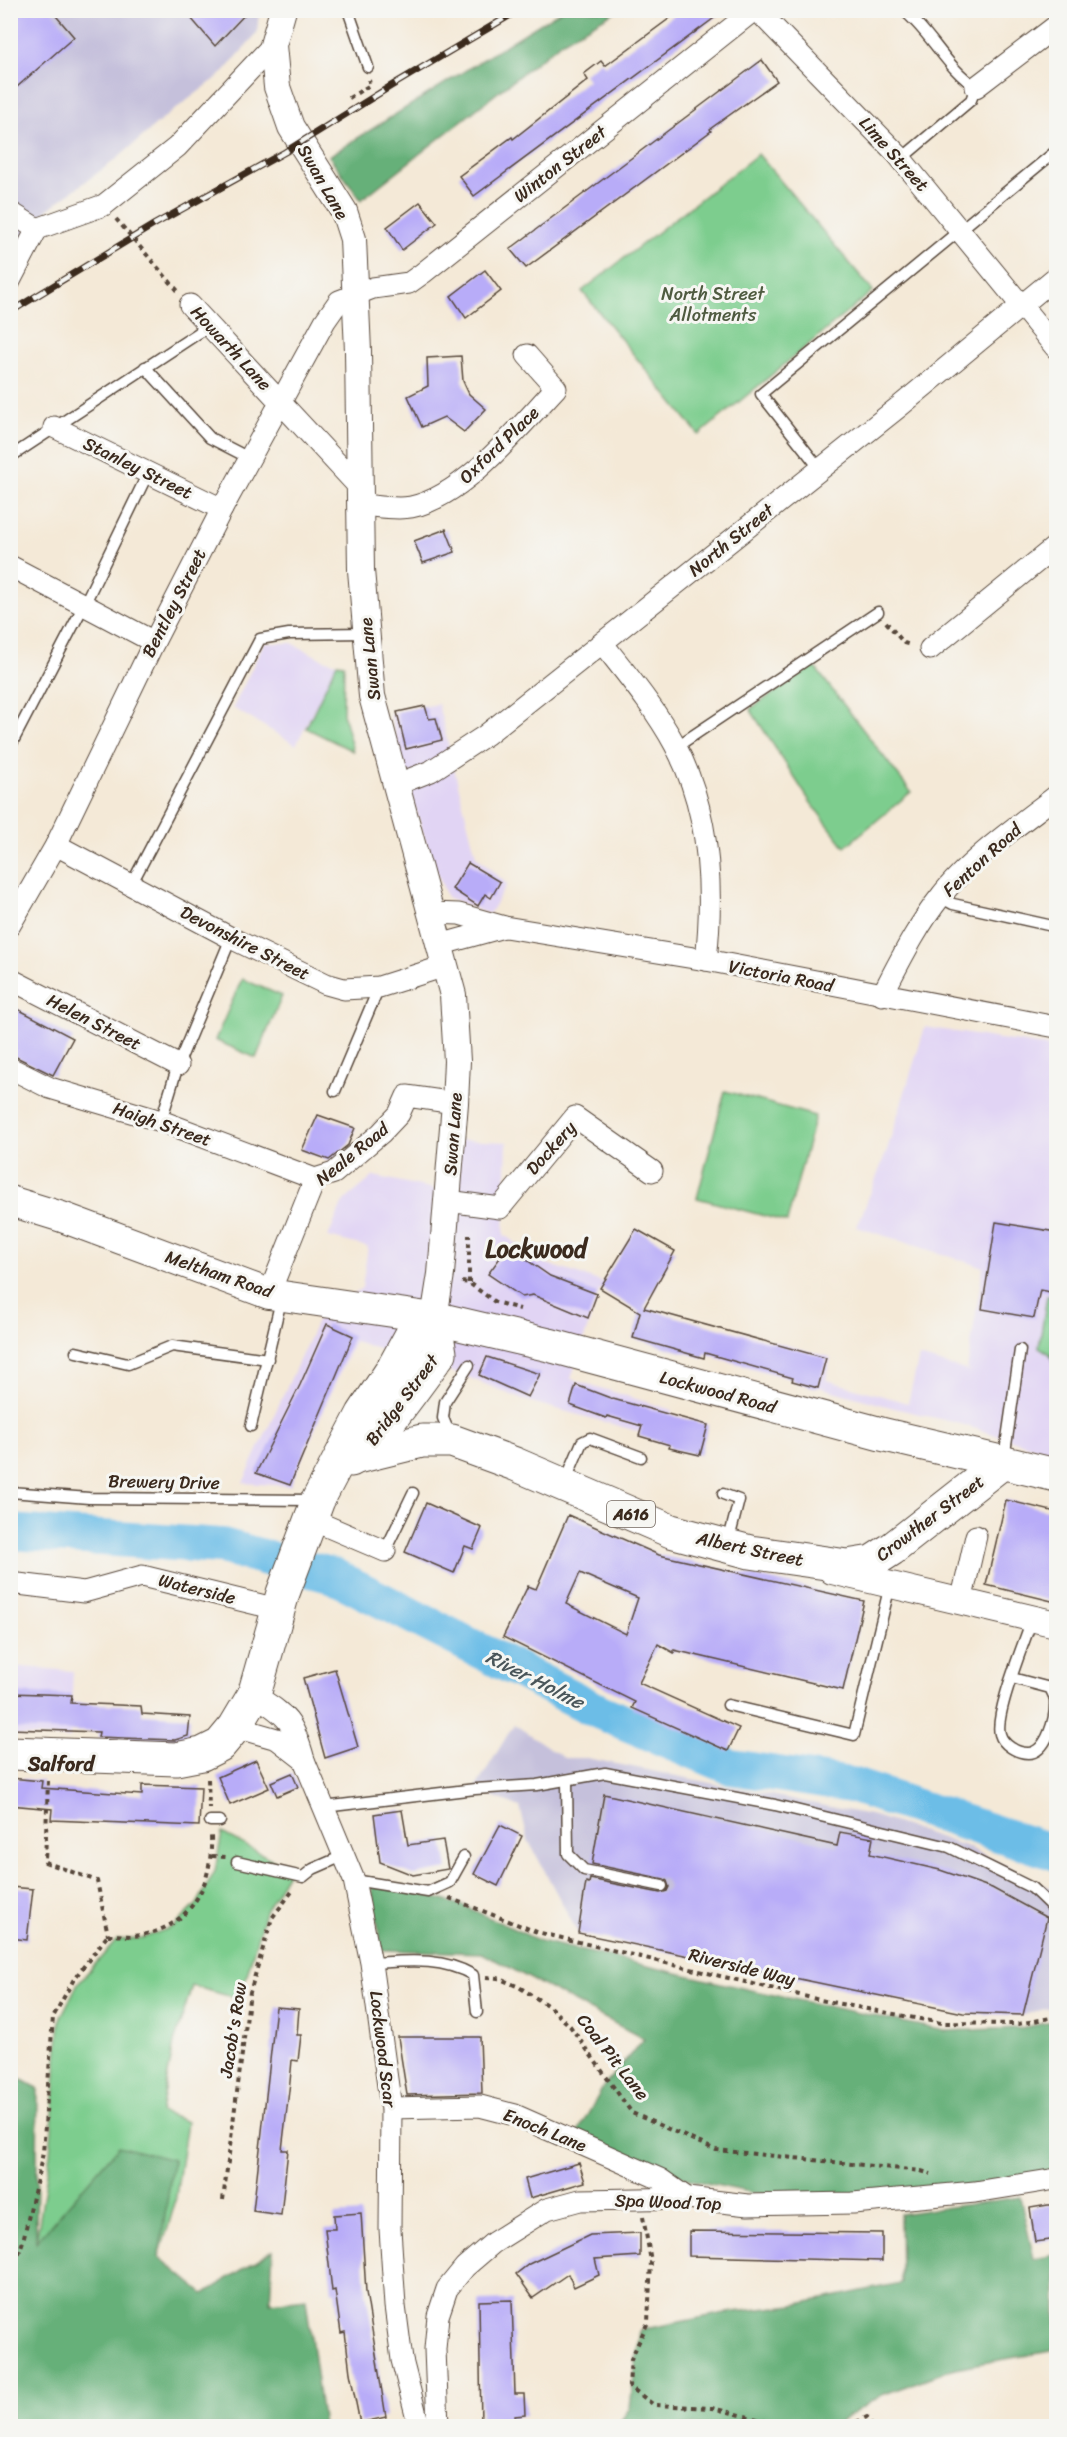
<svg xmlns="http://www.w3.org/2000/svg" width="1067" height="2437" viewBox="0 0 1067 2437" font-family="Sriracha,sans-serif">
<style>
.built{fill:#e1d4f4}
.industrial{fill:#c5c0db}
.green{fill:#7dcd8e;stroke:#5c7c56;stroke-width:1.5}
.forest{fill:#66b079;stroke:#506d4c;stroke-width:1.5}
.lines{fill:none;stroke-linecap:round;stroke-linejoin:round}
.river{stroke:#6cbde7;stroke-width:36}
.building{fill:#b8acf8;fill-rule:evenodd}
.service-casing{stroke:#57473a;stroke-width:13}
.minor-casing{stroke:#57473a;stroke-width:23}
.tertiary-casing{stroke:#57473a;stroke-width:28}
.secondary-casing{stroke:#57473a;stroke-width:32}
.primary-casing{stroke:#57473a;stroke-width:35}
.path{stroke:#57473a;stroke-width:4;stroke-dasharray:4.5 4.5;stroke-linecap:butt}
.service{stroke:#fff;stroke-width:10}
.minor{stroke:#fff;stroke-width:21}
.tertiary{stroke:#fff;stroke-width:26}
.secondary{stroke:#fff;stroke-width:30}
.primary{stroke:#fff;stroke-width:33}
.rail-casing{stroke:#3b2a1e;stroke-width:7}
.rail{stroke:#f6f6f2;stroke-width:4.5;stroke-dasharray:14;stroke-linecap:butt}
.labels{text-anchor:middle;stroke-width:6;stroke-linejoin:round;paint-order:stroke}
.shield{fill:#f6f6f2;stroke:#73675e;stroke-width:1.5}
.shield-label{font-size:16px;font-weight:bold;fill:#3b2a1e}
.street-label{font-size:18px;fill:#3b2a1e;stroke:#f6f6f2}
.park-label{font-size:18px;fill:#4f5b40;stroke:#f6f6f2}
.water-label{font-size:20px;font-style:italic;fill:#4a565a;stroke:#f6f6f2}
.neighbourhood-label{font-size:20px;font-weight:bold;fill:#3b2a1e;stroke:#f6f6f2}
.district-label{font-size:24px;font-weight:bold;fill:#3b2a1e;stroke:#f6f6f2}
</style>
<rect width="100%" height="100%" fill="#f6f6f2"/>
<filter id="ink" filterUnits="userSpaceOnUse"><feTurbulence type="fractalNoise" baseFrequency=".0167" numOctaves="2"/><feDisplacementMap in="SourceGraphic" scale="12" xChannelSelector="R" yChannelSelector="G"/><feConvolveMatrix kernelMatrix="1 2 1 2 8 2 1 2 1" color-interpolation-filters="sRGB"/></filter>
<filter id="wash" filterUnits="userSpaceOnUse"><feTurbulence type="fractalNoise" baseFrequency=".008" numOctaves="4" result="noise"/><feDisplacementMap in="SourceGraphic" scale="24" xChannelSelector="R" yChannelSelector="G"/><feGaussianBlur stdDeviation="1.35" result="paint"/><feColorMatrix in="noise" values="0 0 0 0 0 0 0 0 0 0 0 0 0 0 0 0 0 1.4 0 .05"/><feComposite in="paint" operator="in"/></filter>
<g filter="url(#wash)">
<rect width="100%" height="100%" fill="#f4e9d7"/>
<!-- built -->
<g class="built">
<path d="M264,643H292L322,659L337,663L296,745L233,708Z"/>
<path d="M438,704L476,856L507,884L489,914L447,897L428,849L401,760L390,713Z"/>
<path d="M925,1027L1056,1048V1454L961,1424L894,1408L716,1358L723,1328L831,1357L826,1380L908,1403L919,1357L972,1372L967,1370L983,1267L857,1227L886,1153Z"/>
<path d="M460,1140L507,1142L504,1235L544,1263L602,1282L571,1379L672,1410L663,1438L524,1400L470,1378L354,1341L290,1486L243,1483L320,1315L362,1288L368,1247L328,1237L343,1202L374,1176L457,1194Z"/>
<path d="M10,1666L73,1671L70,1738L11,1735Z"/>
</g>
<!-- industrial -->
<g class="industrial">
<path d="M11,11H259L257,33L222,74L165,117L118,158L48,209L19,248L11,264Z"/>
<path d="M514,1724L564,1758H587L875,1816L968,1847L1056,1891V2006L1023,2015L963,2013L578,1933L528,1840L520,1807L475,1789Z"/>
</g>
<!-- green -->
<g class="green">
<path d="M758,154L873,291L699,435L582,291Z"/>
<path d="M337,663L344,664L343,714L353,751L306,728Z"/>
<path d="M814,666L911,792L845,847L811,803L750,709Z"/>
<path d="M242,979L282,996L256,1058L215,1040Z"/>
<path d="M725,1091L815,1116L787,1222L697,1198Z"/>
<path d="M1047,1296H1056V1370L1050,1354L1039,1347Z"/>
<path d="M222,1833L290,1869L265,1911L240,1999L192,1986L174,2043L161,2112L187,2122L175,2203L159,2257L36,2243L50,2154L60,2019L78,1983L117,1940L143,1938L175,1926L197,1904L215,1871Z"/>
</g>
<!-- forest -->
<g class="forest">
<path d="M562,10L616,11L563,41L361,200L329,156Z"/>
<path d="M371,1885L415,1892L464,1906L540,1941L755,1991L945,2031L1020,2028L1056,2021V2178L829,2197L753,2193L692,2180L575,2137L605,2084L644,2039L482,1953L382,1950Z"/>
<path d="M10,2074L38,2088L36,2242L119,2146L173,2160L159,2257L204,2294L273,2250L270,2303L306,2299L323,2426H11Z"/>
<path d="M1020,2197L1034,2259L1056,2255V2350L955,2368L882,2395L833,2426H617L630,2408L640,2330L725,2313L793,2305L901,2283L900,2214Z"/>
</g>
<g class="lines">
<!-- river -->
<path class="river" d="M10,1532L222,1546L334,1576L600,1712L731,1767L851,1785L1056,1853"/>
</g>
<g id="blocks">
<!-- building -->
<g class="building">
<path d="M10,10H51L74,37L10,93Z"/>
<path d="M184,10H249L215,46Z"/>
<path d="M681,10H725L474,196L459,176L512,137L513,139L588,80L584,74L601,61L605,66Z"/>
<path d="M762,60L777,81L710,129L711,131L526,268L510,249Z"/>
<path d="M420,202L437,223L402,250L387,227Z"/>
<path d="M485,270L501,291L466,318L451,296Z"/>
<path d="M461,356L463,381L469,394L486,409L464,432L444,417L422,427L408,396L428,386L427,358Z"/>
<path d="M446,529L455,552L423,563L414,541Z"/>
<path d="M425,706L429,719L436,718L442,740L406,749L397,712Z"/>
<path d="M468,863L500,882L491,898L485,894L478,906L452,889Z"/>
<path d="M10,1005L73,1038L53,1075L10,1054Z"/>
<path d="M318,1115L355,1128L348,1145L329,1160L302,1150Z"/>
<path d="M996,1222L1056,1232V1293L1040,1290L1034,1318L982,1309Z"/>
<path d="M636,1229L675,1251L644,1308L826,1358L818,1388L792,1381L793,1378L705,1353L704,1358L633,1338L640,1312L600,1288Z"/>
<path d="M508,1247L550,1276L597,1294L588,1318L533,1295L522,1297L488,1274Z"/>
<path d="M327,1324L353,1336L290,1485L256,1473L300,1385Z"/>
<path d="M487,1357L540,1374L528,1397L479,1375Z"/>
<path d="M576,1385L613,1399L708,1425L700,1455L669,1448L670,1445L639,1436L642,1426L607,1416L606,1418L570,1405Z"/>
<path d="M1006,1500L1056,1512V1602L986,1585Z"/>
<path d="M426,1503L482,1528L473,1549L465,1546L454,1573L405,1552Z"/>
<path d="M568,1515L659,1555L864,1601L843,1690L674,1650V1653L658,1644L639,1683L739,1728L728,1751L632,1708L635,1702L503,1637L528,1586L536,1589ZM580,1573L638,1598L626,1634L566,1604Z"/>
<path d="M335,1669L358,1747L325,1758L303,1678Z"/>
<path d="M10,1693L72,1695L71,1703L141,1706L142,1714L190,1717L188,1736L175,1740L98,1737L99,1732L10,1729Z"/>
<path d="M256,1760L269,1788L230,1805L218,1777Z"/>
<path d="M292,1773L298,1787L277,1796L271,1782Z"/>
<path d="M10,1778L42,1781L41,1788L142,1795V1785L201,1787L199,1826L51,1820L52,1809L10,1805Z"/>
<path d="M604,1794L837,1846L840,1832L873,1838L870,1854L940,1870L992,1888L1047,1918L1023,2015L963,2013L578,1933L586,1882L589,1883L590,1879L660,1893L667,1891L669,1887L667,1881L664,1879L592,1864Z"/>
<path d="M402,1810L408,1845L443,1840L448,1869L413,1875L380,1862L374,1814Z"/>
<path d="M500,1825L522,1836L498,1886L474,1874Z"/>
<path d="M10,1887L33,1889L27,1940L10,1938Z"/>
<path d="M276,2007L299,2009L297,2035H301L298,2061L292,2060L290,2082L282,2150H288L281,2215L253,2211Z"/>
<path d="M398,2037H480L482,2093L407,2095Z"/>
<path d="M579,2163L585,2182L530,2198L525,2179Z"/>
<path d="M1048,2205H1056V2239L1035,2242L1030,2208Z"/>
<path d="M361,2213L366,2292L386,2417L360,2423L350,2373L345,2332L341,2333L335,2290L332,2291L325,2229H335L334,2215Z"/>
<path d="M689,2231L882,2233V2261L689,2256Z"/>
<path d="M640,2233V2256L595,2259L599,2275L574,2287L568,2274L533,2298L516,2274L529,2264L590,2235Z"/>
<path d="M512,2300L515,2394H524L525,2415L515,2416V2427H481L479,2301Z"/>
</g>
</g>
</g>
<g filter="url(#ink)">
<use href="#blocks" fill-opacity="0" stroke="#57473a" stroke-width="1.5"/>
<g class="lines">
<!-- service casing -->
<g class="service-casing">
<g id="service">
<path d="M348,10L368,67"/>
<path d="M901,159L971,100L976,87C946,68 931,32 903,10"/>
<path d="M145,367L210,438L251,459"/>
<path d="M10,457L209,326"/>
<path d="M820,469L761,394L1056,151"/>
<path d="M10,747L84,605L148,473"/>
<path d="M676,747L878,612"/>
<path d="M131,885L260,639L289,634L366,633"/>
<path d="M940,897L953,904L1048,925"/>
<path d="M335,1091L379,987"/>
<path d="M161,1121L178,1065L231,938"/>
<path d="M76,1352L128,1364L172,1346L268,1359"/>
<path d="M251,1426L282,1296"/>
<path d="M451,1437L443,1418L445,1402L469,1365"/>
<path d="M1004,1459L1020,1350"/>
<path d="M565,1482L582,1442L590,1438L641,1457"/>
<path d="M10,1492L89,1498L315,1500"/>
<path d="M723,1494L739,1500L728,1543"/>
<path d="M385,1551L413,1493"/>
<path d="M1012,1678L1050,1688C1052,1692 1055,1697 1055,1701C1056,1717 1047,1753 1028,1753C1017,1753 1003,1745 1000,1734C994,1715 1025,1641 1032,1619"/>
<path d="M728,1705L854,1735L890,1585"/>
<path d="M567,1780L568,1854L584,1870L662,1886"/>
<path d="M324,1807L475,1789L537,1785L605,1773L775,1805L949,1847L1032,1888L1056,1911"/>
<path d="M210,1821H220"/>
<path d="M237,1862L303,1877L313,1869L345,1855"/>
<path d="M354,1880L428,1892L450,1882L464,1857"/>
<path d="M371,1963C408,1961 441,1957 473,1975L477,2012"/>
</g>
</g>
<!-- minor casing -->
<g class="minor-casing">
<g id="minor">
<path d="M757,10L897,154L1056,348"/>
<path d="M976,87L1056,26"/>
<path d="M10,212L37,229L104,205L177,147L273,45"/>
<path d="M10,281L37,229"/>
<path d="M190,305L360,488"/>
<path d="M54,427L222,509"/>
<path d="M361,505C376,506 396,510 411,507C464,497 520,426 556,388L527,355"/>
<path d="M10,566L154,642"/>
<path d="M603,644C628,676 655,708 675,745C710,811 714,887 706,960"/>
<path d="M930,649L1056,546"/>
<path d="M395,785L431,771L486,735L900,406L1056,277"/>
<path d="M56,845L231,938L326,984L344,989L379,987L445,966"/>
<path d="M431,913L459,914L505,927L706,960L1056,1027"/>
<path d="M10,925L56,845L154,642L222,509L325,321L339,301L373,288L409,283L423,273L754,10"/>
<path d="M439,945L504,927"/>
<path d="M10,979L178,1065"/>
<path d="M882,995C900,961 917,926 941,896C968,860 1020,824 1056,796"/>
<path d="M10,1068L50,1088L161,1121L315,1179"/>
<path d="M315,1179L334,1173L381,1133L399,1114L407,1096L455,1103"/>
<path d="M448,1201L500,1208L575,1117L652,1171"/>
<path d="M269,1294L315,1179"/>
<path d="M310,1519L385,1551"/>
<path d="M10,1583L84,1592L142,1576L277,1609"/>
<path d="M961,1602L976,1536"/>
<path d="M254,1695C287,1715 294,1722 304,1760"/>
<path d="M235,1727L277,1739L304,1760L354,1880L371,1963L391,2108L390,2229L395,2306L402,2360L419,2426"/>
<path d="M391,2108L480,2106L515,2115L660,2179L687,2198"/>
<path d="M438,2426L435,2349L438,2316L447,2289L465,2267L493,2243L547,2209L580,2200L639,2199L687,2198L748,2205L853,2203L975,2192L1056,2179"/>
</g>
</g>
<!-- tertiary casing -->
<g class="tertiary-casing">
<g id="tertiary">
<path d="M283,10L273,45L277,87L291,127L344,211L353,239L358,351L361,570L372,696L453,995L457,1061L455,1103L441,1274L434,1318"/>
<path d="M832,1571L1056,1624"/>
</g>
</g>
<!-- secondary casing -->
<g class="secondary-casing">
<path id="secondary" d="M10,1201L62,1217L269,1294L434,1318"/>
</g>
<!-- primary casing -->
<g class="primary-casing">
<g id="primary">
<path d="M434,1318L549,1345L881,1434L1056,1475"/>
<path d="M357,1457L422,1441H452L515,1464L671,1531L750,1552L847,1566L872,1562L892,1549L1003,1462"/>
<path d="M351,1460C371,1451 424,1374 440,1353L434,1318"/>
<path d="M10,1753L176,1759L202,1754L220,1745L235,1727L254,1695L283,1593L318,1500L363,1414L394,1367L412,1334L434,1318"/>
</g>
</g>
<!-- path -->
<g class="path">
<path d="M349,98L370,85L369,80"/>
<path d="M116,219L178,291"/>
<path d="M886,622L904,643L911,645"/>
<path d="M462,1282L469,1283L495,1302L520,1309"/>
<path d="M469,1283V1235"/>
<path d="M208,1779L209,1808"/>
<path d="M48,1781L45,1862L97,1881L108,1935"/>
<path d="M212,1856L226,1857"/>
<path d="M449,1898L537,1932L820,2000L941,2023L1018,2024L1056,2017"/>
<path d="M108,1935C119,1935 131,1937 141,1935C192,1926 213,1884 211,1836"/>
<path d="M486,1977L498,1978L519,1987L550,2007L570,2026L632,2113L716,2150L921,2171L931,2174"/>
<path d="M223,2200L250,1992L272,1918L294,1889"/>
<path d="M643,2217L651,2261L648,2322L631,2359L629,2386L654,2405L712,2408L786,2426"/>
<path d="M10,2280L23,2241L43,2153L53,2017L74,1979L108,1935"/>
<path d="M848,2426L867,2417L872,2426"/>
</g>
<!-- service -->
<use href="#service" class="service"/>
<!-- minor -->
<use href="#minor" class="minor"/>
<!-- tertiary -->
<use href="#tertiary" class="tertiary"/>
<!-- secondary -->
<use href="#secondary" class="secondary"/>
<!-- primary -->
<use href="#primary" class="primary"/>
<!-- rail casing -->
<g class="rail-casing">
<path id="rail" d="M10,312L155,224L285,152L391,86L519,10"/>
</g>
<!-- rail -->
<use href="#rail" class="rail"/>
</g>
</g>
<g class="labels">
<!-- shield labels -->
<rect class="shield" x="607" y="1501" width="48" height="26" rx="4.5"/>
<g class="shield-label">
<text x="631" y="1520">A616</text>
</g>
<!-- street labels -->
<g class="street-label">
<text transform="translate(894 154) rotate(48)" y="6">Lime Street</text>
<text transform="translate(560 164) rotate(-38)" y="6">Winton Street</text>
<text transform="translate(323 182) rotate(60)" y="6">Swan Lane</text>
<text transform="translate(231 348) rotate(47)" y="6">Howarth Lane</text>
<text transform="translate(499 445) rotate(-44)" y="6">Oxford Place</text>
<text transform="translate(138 468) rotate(26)" y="6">Stanley Street</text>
<text transform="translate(731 540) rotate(-39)" y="6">North Street</text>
<text transform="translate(174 603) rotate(-63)" y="6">Bentley Street</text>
<text transform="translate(370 659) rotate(-96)" y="6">Swan Lane</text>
<text transform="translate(982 860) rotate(-42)" y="6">Fenton Road</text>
<text transform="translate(245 943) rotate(27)" y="6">Devonshire Street</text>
<text transform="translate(781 976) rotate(11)" y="6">Victoria Road</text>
<text transform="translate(94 1022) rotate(27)" y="6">Helen Street</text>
<text transform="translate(162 1124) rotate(19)" y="6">Haigh Street</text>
<text transform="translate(453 1134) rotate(-86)" y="6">Swan Lane</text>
<text transform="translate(551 1148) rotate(-48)" y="6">Dockery</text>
<text transform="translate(352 1154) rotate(-39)" y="6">Neale Road</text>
<text transform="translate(219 1274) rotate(19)" y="6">Meltham Road</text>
<text transform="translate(718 1392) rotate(15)" y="6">Lockwood Road</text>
<text transform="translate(402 1400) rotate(-53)" y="6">Bridge Street</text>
<text transform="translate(164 1482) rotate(1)" y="6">Brewery Drive</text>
<text transform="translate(930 1518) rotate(-37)" y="6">Crowther Street</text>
<text transform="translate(750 1549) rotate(12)" y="6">Albert Street</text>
<text transform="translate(197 1589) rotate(14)" y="6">Waterside</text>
<text transform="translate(742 1967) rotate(14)" y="6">Riverside Way</text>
<text transform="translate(233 2030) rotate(-81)" y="6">Jacob's Row</text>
<text transform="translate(383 2049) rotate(83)" y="6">Lockwood Scar</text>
<text transform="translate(613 2057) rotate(52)" y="6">Coal Pit Lane</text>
<text transform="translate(545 2130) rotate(22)" y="6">Enoch Lane</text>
<text transform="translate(668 2202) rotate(2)" y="6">Spa Wood Top</text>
</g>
<!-- park labels -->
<g class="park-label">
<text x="713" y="300">North Street<tspan x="713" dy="21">Allotments</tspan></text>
</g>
<!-- water labels -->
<g class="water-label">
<text transform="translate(535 1679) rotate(27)" y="7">River Holme</text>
</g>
<!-- neighbourhood labels -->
<g class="neighbourhood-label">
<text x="61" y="1771">Salford</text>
</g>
<!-- district labels -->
<g class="district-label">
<text x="536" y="1257">Lockwood</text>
</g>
</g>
<!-- margin -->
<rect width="1067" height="2437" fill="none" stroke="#f6f6f2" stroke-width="36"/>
</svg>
